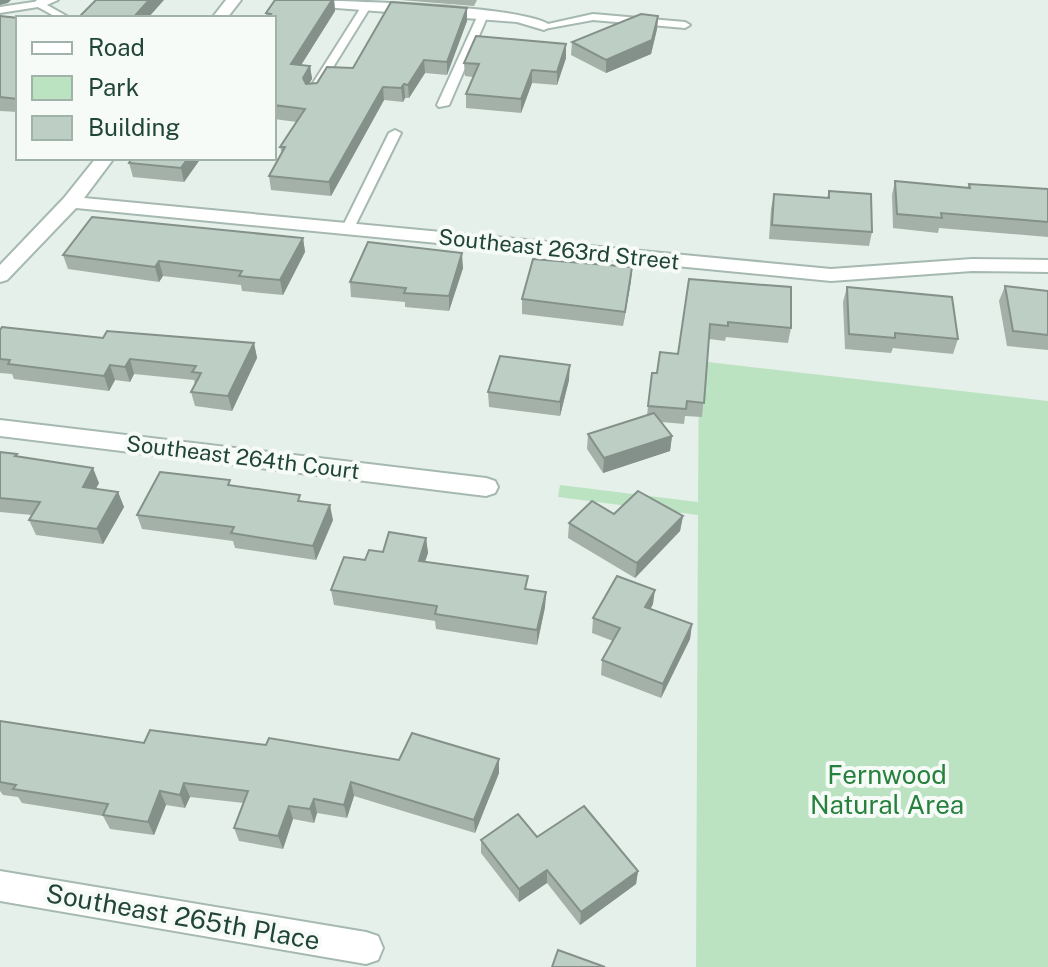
<svg xmlns="http://www.w3.org/2000/svg" width="1048" height="967" viewBox="0 0 1048 967" font-family="'Public Sans',sans-serif">
<style>
.green{fill:#bce3c1}
.lines{fill:none;stroke-linecap:round;stroke-linejoin:round}
.lane-casing{stroke:#a6b9b0;stroke-width:4}
.street-casing{stroke:#a6b9b0;stroke-width:4}
.lane{fill:#fff;fill-rule:evenodd}
.street{fill:#fff;fill-rule:evenodd}
.wall{fill:#a3b1a9}
.shaded-wall{fill:#84908a}
.building{fill:#bdcec5;stroke:#84908a;stroke-width:2}
.labels{text-anchor:middle;stroke-width:8;stroke-linejoin:round;paint-order:stroke}
.street-label{font-size:22px;fill:#214536;stroke:#f7fbf8}
.near-park-label{font-size:26px;fill:#26813d;stroke:#f7fbf8}
.near-street-label{font-size:26px;fill:#214536;stroke:#f7fbf8}
</style>
<rect width="100%" height="100%" fill="#e5f0ea"/>
<!-- green -->
<path class="green" d="M699,361L1048,401V967H696L698,515L558,497L560,485L698,502Z"/>
<g class="lines">
<!-- lane casing -->
<g class="lane-casing">
<g id="lane">
<path d="M40,1L70,18H58L38,7L0,13V7Z"/>
<path d="M363,4L371,6L322,85H314L313,83Z"/>
<path d="M483,12L488,15L449,105L439,107L437,105L478,15Z"/>
<path d="M593,14L685,22L690,25L685,28L593,20L544,29L539,26Z"/>
<path d="M395,130L401,133L354,228L348,232L344,231L342,228L389,133Z"/>
</g>
</g>
<!-- street casing -->
<g class="street-casing">
<g id="street">
<path d="M37,0H58L40,8L33,4Z"/>
<path d="M226,0H241L227,18H212Z"/>
<path d="M278,0C321,0 526,4 551,26L544,30L517,22L285,4Z"/>
<path d="M96,158H114L84,198L831,269L972,259L1048,260V272L972,271L831,281L76,208L7,280L0,282V265L64,198Z"/>
<path d="M0,420L486,478L495,481L498,487L495,493L486,496L0,436Z"/>
<path d="M0,871L366,932L378,936L383,948L378,960L366,964L0,901Z"/>
</g>
</g>
<!-- lane -->
<use href="#lane" class="lane"/>
<!-- street -->
<use href="#street" class="street"/>
</g>
<!-- wall -->
<g class="wall">
<path d="M275,0H334L335,11L301,65L310,66L312,79L309,84L317,83L353,68L467,8V21L447,75L425,73L409,98H405L403,102L384,100L331,196L271,190L269,176L282,154L280,147L297,122L274,119V18H266V13Z"/>
<path d="M400,0H477L474,6Z"/>
<path d="M0,16L18,18V112L0,111Z"/>
<path d="M658,16L657,29L651,54L606,73L571,55L572,42Z"/>
<path d="M566,44V58L557,85L532,83L521,113L466,108V94L473,77L465,76L464,63Z"/>
<path d="M132,158H201L184,182L133,177L129,163Z"/>
<path d="M895,181L967,188L969,184L1048,189V237L939,228L938,233L893,228L892,195Z"/>
<path d="M829,191L872,232L869,246L769,239L771,209L774,194L827,198Z"/>
<path d="M303,238L305,252L283,295L242,291L241,285L163,276L159,282L68,269L63,255Z"/>
<path d="M632,267L631,281L623,326L522,314V299Z"/>
<path d="M463,268L449,311L405,307V302L351,297L350,282Z"/>
<path d="M689,279L791,328L788,343L726,337L725,341L709,339L702,417L685,416L684,424L661,422L672,436L670,451L603,473L587,449L588,434L647,415L652,373H657L678,354Z"/>
<path d="M1005,286L1048,291V350L1007,346L999,301Z"/>
<path d="M847,287L958,339L953,354L893,348L891,353L845,349L843,302Z"/>
<path d="M0,330L103,338L254,343L257,358L232,411L195,406L191,392L195,384L194,380L134,374L130,382L115,380L109,391L14,379L12,374L0,373Z"/>
<path d="M569,380L560,416L489,407L488,392Z"/>
<path d="M0,452L17,454L18,457L99,483L96,489L118,492L124,507L103,544L36,535L29,520L32,515L0,512Z"/>
<path d="M231,485L302,501L333,520L316,560L235,548L233,541L142,529L137,515Z"/>
<path d="M683,516L680,531L635,578L568,538L569,523Z"/>
<path d="M426,538L428,553L425,562L528,589L546,592L545,607L537,645L436,629L435,621L334,605L331,590L365,560L383,552Z"/>
<path d="M653,604L650,609L692,624L690,639L661,698L601,675L602,660L613,641L592,633L593,618Z"/>
<path d="M0,721L144,743L266,745L499,773L475,833L354,796L347,818L317,813L314,823L293,819L283,849L239,841L234,828L244,803L190,797L185,808L166,805L154,835L110,829L103,816L22,803L18,797L3,795L0,791Z"/>
<path d="M481,840L638,871L636,884L580,925L547,883L519,902L481,853Z"/>
</g>
<!-- shaded-wall -->
<g class="shaded-wall">
<path d="M0,0H11L8,3L0,5Z"/>
<path d="M149,0H164L148,18H133Z"/>
<path d="M332,0H334L335,11L293,78L291,64Z"/>
<path d="M467,8V21L447,75V62Z"/>
<path d="M658,16L657,29L651,54L606,73V60Z"/>
<path d="M566,44V58L557,85V72Z"/>
<path d="M424,60L425,73L409,98L408,85Z"/>
<path d="M310,66L312,79L304,91L303,78Z"/>
<path d="M532,70V83L521,113V99Z"/>
<path d="M404,84L405,98L403,102L401,88Z"/>
<path d="M383,87L384,100L331,196L329,182Z"/>
<path d="M188,158H201L184,182L181,168Z"/>
<path d="M303,238L305,252L283,295L280,280Z"/>
<path d="M462,253L463,268L449,311V296Z"/>
<path d="M159,261L163,276L159,282L155,267Z"/>
<path d="M632,267L631,281L623,326L625,312Z"/>
<path d="M254,343L257,358L232,411L228,396Z"/>
<path d="M130,359L134,374L130,382L125,367Z"/>
<path d="M110,365L115,380L109,391L104,376Z"/>
<path d="M570,365L569,380L560,416V402Z"/>
<path d="M672,436L670,451L603,473L604,458Z"/>
<path d="M93,468L99,483L88,502L83,487Z"/>
<path d="M118,492L124,507L103,544L97,529Z"/>
<path d="M330,505L333,520L316,560L313,546Z"/>
<path d="M683,516L680,531L635,578L637,563Z"/>
<path d="M426,538L428,553L420,575L419,561Z"/>
<path d="M655,590L653,604L644,622L645,607Z"/>
<path d="M546,592L545,607L537,645V630Z"/>
<path d="M692,624L690,639L661,698L663,684Z"/>
<path d="M499,759V773L475,833L474,820Z"/>
<path d="M351,782L354,796L347,818L344,805Z"/>
<path d="M184,783L190,797L185,808L180,795Z"/>
<path d="M160,791L166,805L154,835L148,822Z"/>
<path d="M314,799L317,813L314,823L310,809Z"/>
<path d="M289,806L293,819L283,849L278,836Z"/>
<path d="M547,870V883L519,902V889Z"/>
<path d="M638,871L636,884L580,925L581,912Z"/>
</g>
<!-- building -->
<g class="building">
<path d="M96,0H149L133,18H78Z"/>
<path d="M275,0H332L291,64L310,66L303,78L306,84L317,83L327,67L353,68L391,2L467,8L447,62L424,60L408,85L404,84L401,88L383,87L329,182L269,176L285,147H280L305,109L274,105V18H268L271,14L266,13Z"/>
<path d="M641,14L658,16L652,40L606,60L572,42Z"/>
<path d="M0,16L18,18V99L0,97Z"/>
<path d="M476,36L566,44L557,72L532,70L521,99L466,94L479,64L464,63Z"/>
<path d="M132,158H188L181,168L129,163Z"/>
<path d="M895,181L970,188L969,184L1048,189V222L941,213L942,218L897,214Z"/>
<path d="M829,191L871,194L872,232L772,225L774,194L829,198Z"/>
<path d="M92,217L303,238L280,280L239,276L242,271L159,261L155,267L63,255Z"/>
<path d="M368,242L462,253L449,296L404,293L406,288L350,282Z"/>
<path d="M533,259L632,267L625,312L522,299Z"/>
<path d="M689,279L791,287V328L728,322V326L710,324L704,403L687,401L686,409L648,406L652,373H657L660,352L678,354Z"/>
<path d="M1005,286L1048,291V335L1013,331Z"/>
<path d="M847,287L952,297L958,339L895,333V338L849,334Z"/>
<path d="M2,327L103,338L107,331L254,343L228,396L191,392L201,373L192,372L196,366L130,359L125,367L110,365L104,376L8,364L10,360L0,359V330Z"/>
<path d="M500,356L570,365L560,402L488,392Z"/>
<path d="M654,413L672,436L604,458L588,434Z"/>
<path d="M0,452L17,454L15,456L93,468L83,487L118,492L97,529L29,520L40,502L0,498Z"/>
<path d="M160,472L230,480L228,485L300,495L298,501L330,505L313,546L231,533L234,527L137,515Z"/>
<path d="M638,491L683,516L637,563L569,523L592,501L614,514Z"/>
<path d="M389,532L426,538L419,561L528,576L525,589L546,592L537,630L435,614L437,606L331,590L344,557L365,560L369,550L383,552Z"/>
<path d="M617,576L655,590L645,607L692,624L663,684L602,660L620,628L593,618Z"/>
<path d="M0,721L144,743L150,730L266,745L269,738L399,760L412,733L499,759L474,820L351,782L344,805L314,799L310,809L289,806L278,836L234,828L248,791L184,783L180,795L160,791L148,822L103,815L108,804L13,789L16,785L0,782Z"/>
<path d="M584,806L638,871L581,912L547,870L519,889L481,840L518,814L537,837Z"/>
<path d="M558,950L605,967H552Z"/>
</g>
<g class="labels">
<!-- street labels -->
<g class="street-label">
<text transform="translate(559 249) rotate(6)" y="8">Southeast 263rd Street</text>
<text transform="translate(243 457) rotate(7)" y="8">Southeast 264th Court</text>
</g>
<!-- near-park labels -->
<g class="near-park-label">
<text x="887" y="784">Fernwood<tspan x="887" dy="30">Natural Area</tspan></text>
</g>
<!-- near-street labels -->
<g class="near-street-label">
<text transform="translate(183 917) rotate(10)" y="9">Southeast 265th Place</text>
</g>
</g>
<!-- legend -->
<rect x="16" y="16" width="260" height="144" fill="#f7fbf8" stroke="#a1b2aa" stroke-width="2"/>
<rect x="32" y="42" width="40" height="12" fill="#ffffff" stroke="#a1b2aa" stroke-width="2"/>
<text x="88" y="56" font-size="24" fill="#214536">Road</text>
<rect x="32" y="76" width="40" height="24" fill="#bce3c1" stroke="#a1b2aa" stroke-width="2"/>
<text x="88" y="96" font-size="24" fill="#214536">Park</text>
<rect x="32" y="116" width="40" height="24" fill="#bdcec5" stroke="#a1b2aa" stroke-width="2"/>
<text x="88" y="136" font-size="24" fill="#214536">Building</text>
</svg>
